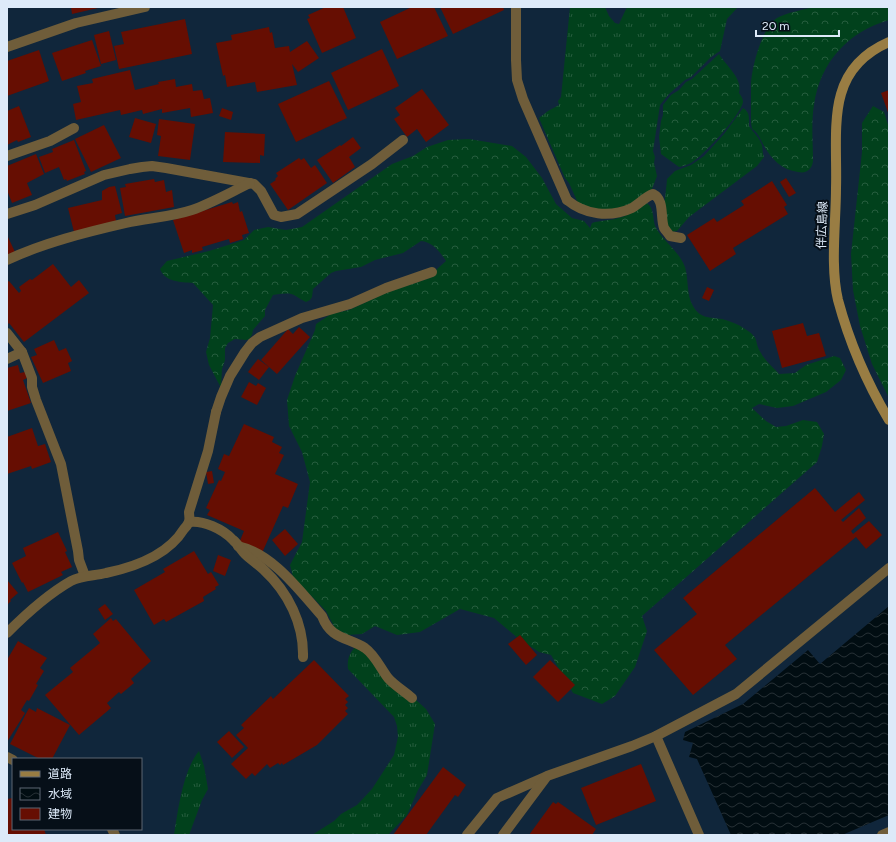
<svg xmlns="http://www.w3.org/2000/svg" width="896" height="842" viewBox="0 0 896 842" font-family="Figtree,'Noto Sans JP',sans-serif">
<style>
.grass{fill:url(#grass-tufts)}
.forest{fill:url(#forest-crowns)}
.water{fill:url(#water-waves)}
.building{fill:#660e02}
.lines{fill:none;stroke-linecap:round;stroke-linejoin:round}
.service{stroke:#6f5d3a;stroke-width:10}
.minor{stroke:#6f5d3a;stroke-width:10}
.secondary{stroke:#997d43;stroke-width:10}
.labels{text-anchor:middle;stroke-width:4;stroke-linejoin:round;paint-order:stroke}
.street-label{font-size:12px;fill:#ddeaf9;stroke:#060f18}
</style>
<defs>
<pattern id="grass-tufts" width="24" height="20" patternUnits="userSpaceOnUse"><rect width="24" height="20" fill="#01411c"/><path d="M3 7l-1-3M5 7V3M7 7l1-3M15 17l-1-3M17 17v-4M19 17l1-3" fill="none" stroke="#265d3e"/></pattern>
<pattern id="forest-crowns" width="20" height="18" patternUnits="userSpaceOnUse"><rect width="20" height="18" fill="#01411c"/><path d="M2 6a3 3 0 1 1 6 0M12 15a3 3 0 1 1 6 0" fill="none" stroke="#265d3e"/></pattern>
<pattern id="water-waves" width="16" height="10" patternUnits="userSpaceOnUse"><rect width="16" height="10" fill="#010d12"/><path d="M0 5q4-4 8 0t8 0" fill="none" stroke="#263035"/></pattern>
</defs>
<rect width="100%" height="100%" fill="#10263b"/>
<!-- grass -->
<g class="grass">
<path d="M570,7H605L609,16L615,23L619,24L627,7H738L727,19L720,51L711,57L691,77L685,80L669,94L660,105L653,151L655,157L654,163L657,176L652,189L633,204L604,213L578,203L569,183L565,178L539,118L548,111L559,105L558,101L561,97Z"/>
<path d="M743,108C750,112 749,118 749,126C753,132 759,137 762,145C763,149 762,153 764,157L757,166L689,217L677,231L671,232C660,215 666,197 667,179L675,171L691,165L704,156L724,134Z"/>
<path d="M355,647L360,649L426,709L435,724L427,775L418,790L407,815L388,835H312L334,821L341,814L357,805L372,789L394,755L398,737L397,726L394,717L348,669C347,660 349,654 355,647Z"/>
<path d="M199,751L204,766L208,789L202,800L189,835H174C178,810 183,770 199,751Z"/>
</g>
<!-- forest -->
<g class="forest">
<path d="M815,7H889V20C848,32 820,62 814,105C811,123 813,143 813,161C812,169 807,174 798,172C782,170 771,159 763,144C760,139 758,132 752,129L751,123C751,111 751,99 751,86C751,69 762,27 777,18C785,13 806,9 815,7Z"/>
<path d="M719,54C726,66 743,78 739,93C741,96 743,98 743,102C741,115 703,156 691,163C687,165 683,166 679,167L661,154L659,137L661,121L663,115V105L671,95L679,90L686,82L692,79Z"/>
<path d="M873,106L884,112L889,128V398L872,364L860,326L853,290L851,254L862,152V123Z"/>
<path d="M469,139L512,146L526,157L542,178L556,204L572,218L584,221L590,228L592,223C601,220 609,221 618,218C629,216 638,208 647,203C655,209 652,220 656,228C664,242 679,251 685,267C689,280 686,294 693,306C700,319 710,317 722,319C730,321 738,324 745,329C761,339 753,340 761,353C765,361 773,367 779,374L795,373L806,365L834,356L840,358L846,370L841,380L826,392L793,406L777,408L759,404L752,408L766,421L776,427L786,426L803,420L817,422L824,434L822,446L817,462L642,616L647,631L635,667L615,696L602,704L573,693L551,655L539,652L519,639L494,618L460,609L420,632L397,635L375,626L362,634L347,635L335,628L326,611L293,577L290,565L302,542L310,482L302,452L289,426L287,400L295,376L315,330L316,324L331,314L349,310L388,292L430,278L437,269L446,261C440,252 433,242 421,241L403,253L375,260L361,267L336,271L331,273L313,289L312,297L310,300L306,302C301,300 298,297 294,295C288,292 279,294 273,295L265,310V316L253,330L252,335L249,339L246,340L235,339L228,343L225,348V360L222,369L221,386H220L209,365L206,352L210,338L213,305L193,283C180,282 165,282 160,269L167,261L209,251L244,240L254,230L268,227L286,230L302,227L392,164L413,156L427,147L448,140Z"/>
</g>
<!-- water -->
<path class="water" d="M889,606V815L842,835H731L697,759L689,757L693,743L683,740L685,732L743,704L808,650L820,664Z"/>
<!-- building -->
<g class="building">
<path d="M71,7H97L98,8L72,14Z"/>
<path d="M326,7H343L356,38L322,53L307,19L310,18L308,15Z"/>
<path d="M412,7H434L448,36L397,59L380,22Z"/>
<path d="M440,7H503L504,10L453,34Z"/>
<path d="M185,19L192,54L119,69L114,46L124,44L121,32Z"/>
<path d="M269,27L270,33L272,32L275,48L289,46L290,52L307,41L319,58L298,72L292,64L297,85L257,92L255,82L227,87L225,75L223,76L216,43L232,40L231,35Z"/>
<path d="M109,31L116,60L101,64L94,35Z"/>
<path d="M92,40L101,66L85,71L86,73L62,81L52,53Z"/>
<path d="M382,49L399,86L348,110L331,73Z"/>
<path d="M39,50L49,81L7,96V61Z"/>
<path d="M130,70L135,90L159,84L158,82L175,79L176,87L192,84L193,91L202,90L204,99L210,98L213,113L191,117L190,108L162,113V109L143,114L142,110L121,115L120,110L76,120L73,104L81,102L77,86L93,83L92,79Z"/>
<path d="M329,81L347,118L296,142L278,104Z"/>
<path d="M422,89L449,125L426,142L417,129L407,137L394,119L400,115L395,108Z"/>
<path d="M889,90V115L881,93Z"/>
<path d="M19,106L31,137L18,142L17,140L7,145V111Z"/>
<path d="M222,108L233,112L231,120L219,116Z"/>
<path d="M135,118L156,124L151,143L129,137Z"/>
<path d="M159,119L195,124L190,160L158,156L161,136L157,135Z"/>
<path d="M104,125L121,158L91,172L75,139Z"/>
<path d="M225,132L265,134L264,156L260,155V163L223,162Z"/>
<path d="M353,137L361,148L349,157L355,167L333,183L317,160L340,145L341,146Z"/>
<path d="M74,140L86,171L84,172L85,174L67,181L66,179L64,180L59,167L45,173L39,157L53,152L52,149Z"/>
<path d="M36,154L44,174L27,183L32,195L12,203L7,190V166Z"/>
<path d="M299,158L301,160L304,158L311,168L315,165L327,183L288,210L270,184L276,180L275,179L278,176L276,173Z"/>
<path d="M786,178L796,193L789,197L780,182Z"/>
<path d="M154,179L155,182L164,180L166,192L172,190L174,207L125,216L120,188L126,187L125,184Z"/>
<path d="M772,181L787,205L784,207L788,214L733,248L736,254L710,271L687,235L714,218L717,222L744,205L741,201Z"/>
<path d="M115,186L122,213L115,215L116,221L74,232L68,208L102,200V191L109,187Z"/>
<path d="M232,202L233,204L238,202L240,212L242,211L249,233L242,235L243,239L230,243L229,239L202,247L203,250L192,253V250L184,253L173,220Z"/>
<path d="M7,235L15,252L7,256Z"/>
<path d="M53,264L71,287L79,280L89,293L24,342L9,323L7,325V282L9,281L19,293L21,291L19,287L30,279L32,280Z"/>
<path d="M707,287L714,290L709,301L702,298Z"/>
<path d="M803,323L807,336L819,333L826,356L782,368L772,331Z"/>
<path d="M299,327L310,337L277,374L261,360L288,329L293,334Z"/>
<path d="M54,340L59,351L66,348L72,361L68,363L71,371L43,383L31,357L37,355L34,349Z"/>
<path d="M258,359L269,367L259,380L248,372Z"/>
<path d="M18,365L20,373L25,372L27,378L23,380L31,403L7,411V368Z"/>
<path d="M249,382L256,386L258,383L266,388L257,405L241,397Z"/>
<path d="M244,424L274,437L272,442L282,447L279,453L284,455L275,474L298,484L288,508L283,506L262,553L239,543L244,531L207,515L210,510L206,508L219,480L221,481L225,472L218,469L224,454L229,456Z"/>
<path d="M32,428L38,446L45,444L51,462L32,469L31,466L7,474V437Z"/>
<path d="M212,471L214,483L208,484L206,472Z"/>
<path d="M815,488L835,512L859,492L865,500L841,520L843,522L859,508L866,518L851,531L853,534L869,521L882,535L866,549L856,537L725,645L737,659L693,695L654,650L697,614L683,598Z"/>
<path d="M285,529L298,544L285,556L272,540Z"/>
<path d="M58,532L67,551L65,552L72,567L61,572L63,575L28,592L23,582L22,583L12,563L26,556L23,548Z"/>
<path d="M194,551L208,574L211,572L219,585L215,587L216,589L203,597L204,601L166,622L164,619L154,625L134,590L165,572L163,569Z"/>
<path d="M218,555L231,560L225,576L213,571Z"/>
<path d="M7,580L18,593L10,600L11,601L7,605Z"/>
<path d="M105,604L113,614L105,620L98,609Z"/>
<path d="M111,618L113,621L116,619L151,661L131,679L134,683L121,694L119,692L107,703L111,708L79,735L45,695L73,672L70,668L100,643L93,634Z"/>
<path d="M520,635L537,655L526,665L508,644Z"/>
<path d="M18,641L47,658L40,668L44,671L36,684L38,685L29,701L27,700L21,710L25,713L7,742V660Z"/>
<path d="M314,660L349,696L345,699L348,702L345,705L348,708L345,711L348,714L317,745L283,765L282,763L280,765L278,763L270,768L267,764L255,776L252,773L246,779L231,764L248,748L236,735L244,728L241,725L271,696L273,699Z"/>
<path d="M550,660L575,685L558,702L533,677Z"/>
<path d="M29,708L36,712L37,708L70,725L52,759H40L10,744Z"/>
<path d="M229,731L244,747L232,758L217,742Z"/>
<path d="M641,764L656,801L596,825L581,788Z"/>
<path d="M443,767L466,785L458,797L455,795L426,835H393Z"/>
<path d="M13,798V829H44L46,835H7V799Z"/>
<path d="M553,802L556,804L558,802L596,829L592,835H529Z"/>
</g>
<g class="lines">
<!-- service -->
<g class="service">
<path d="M567,200C585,215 610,218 632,208C639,204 645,197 653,194C665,200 660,217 664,228C666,231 668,233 670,236L681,238"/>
<path d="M7,333L22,352L32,378V387L36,400L61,464L78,551L79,560L85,576"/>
<path d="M7,359L22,352"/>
<path d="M216,412L221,397L230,376L245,352L252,343L260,337L302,318L350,304L386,288L432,272"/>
<path d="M238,546C273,554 299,590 322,616C331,640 348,637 365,648C375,655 381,669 388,678C394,685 404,691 412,698"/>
</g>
<!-- minor -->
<g class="minor">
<path d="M516,7V60L517,80L523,99L567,200"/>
<path d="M7,47L76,23L145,7"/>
<path d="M7,156L50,141L74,128"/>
<path d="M7,214L35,205L104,175L130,169L142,167L152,166L166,168L254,184L261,191L274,215L281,217L297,214L372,164L403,140"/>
<path d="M7,260C43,243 87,232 126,223C148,218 171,217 192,210C212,203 231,192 250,183"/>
<path d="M189,522C203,520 223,529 233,540C238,544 241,550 245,554C251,560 258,564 264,570C288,592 304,624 303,657"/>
<path d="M7,633C25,615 48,594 71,581C82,575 94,576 106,573C135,567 168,555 184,529C186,527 188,524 189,522C190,519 189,515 189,512L208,451L216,412"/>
<path d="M656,736L699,835"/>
<path d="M7,757L13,760"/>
<path d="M112,829L115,835"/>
<path d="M467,835L497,798L545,777"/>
<path d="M503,835L547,776L632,746L656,736L736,694L889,568"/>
<path d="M882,835L889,832"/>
</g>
<!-- secondary -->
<path class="secondary" d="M889,42C866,52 848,69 841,94C833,121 837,159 836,188C836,223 830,266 838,300C849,341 867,383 889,420"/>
</g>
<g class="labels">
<!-- street labels -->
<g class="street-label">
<text transform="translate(822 225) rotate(-88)" y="4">伴広島線</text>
</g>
</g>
<!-- border -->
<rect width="896" height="842" fill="none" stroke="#ddeaf9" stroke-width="16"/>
<!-- legend -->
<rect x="12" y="758" width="130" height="72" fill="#060f18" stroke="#5c6772"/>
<rect x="20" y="771" width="20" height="6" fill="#997d43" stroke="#5c6772"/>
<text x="48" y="778" font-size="12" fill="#ddeaf9">道路</text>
<rect x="20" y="788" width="20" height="12" fill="url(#water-waves)" stroke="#5c6772"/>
<text x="48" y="798" font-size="12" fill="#ddeaf9">水域</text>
<rect x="20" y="808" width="20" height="12" fill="#660e02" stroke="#5c6772"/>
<text x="48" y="818" font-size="12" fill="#ddeaf9">建物</text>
<!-- scale -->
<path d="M756 30v6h83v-6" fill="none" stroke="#ddeaf9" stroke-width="2"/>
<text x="762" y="30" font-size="12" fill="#ddeaf9" stroke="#060f18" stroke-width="3" paint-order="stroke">20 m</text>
</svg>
